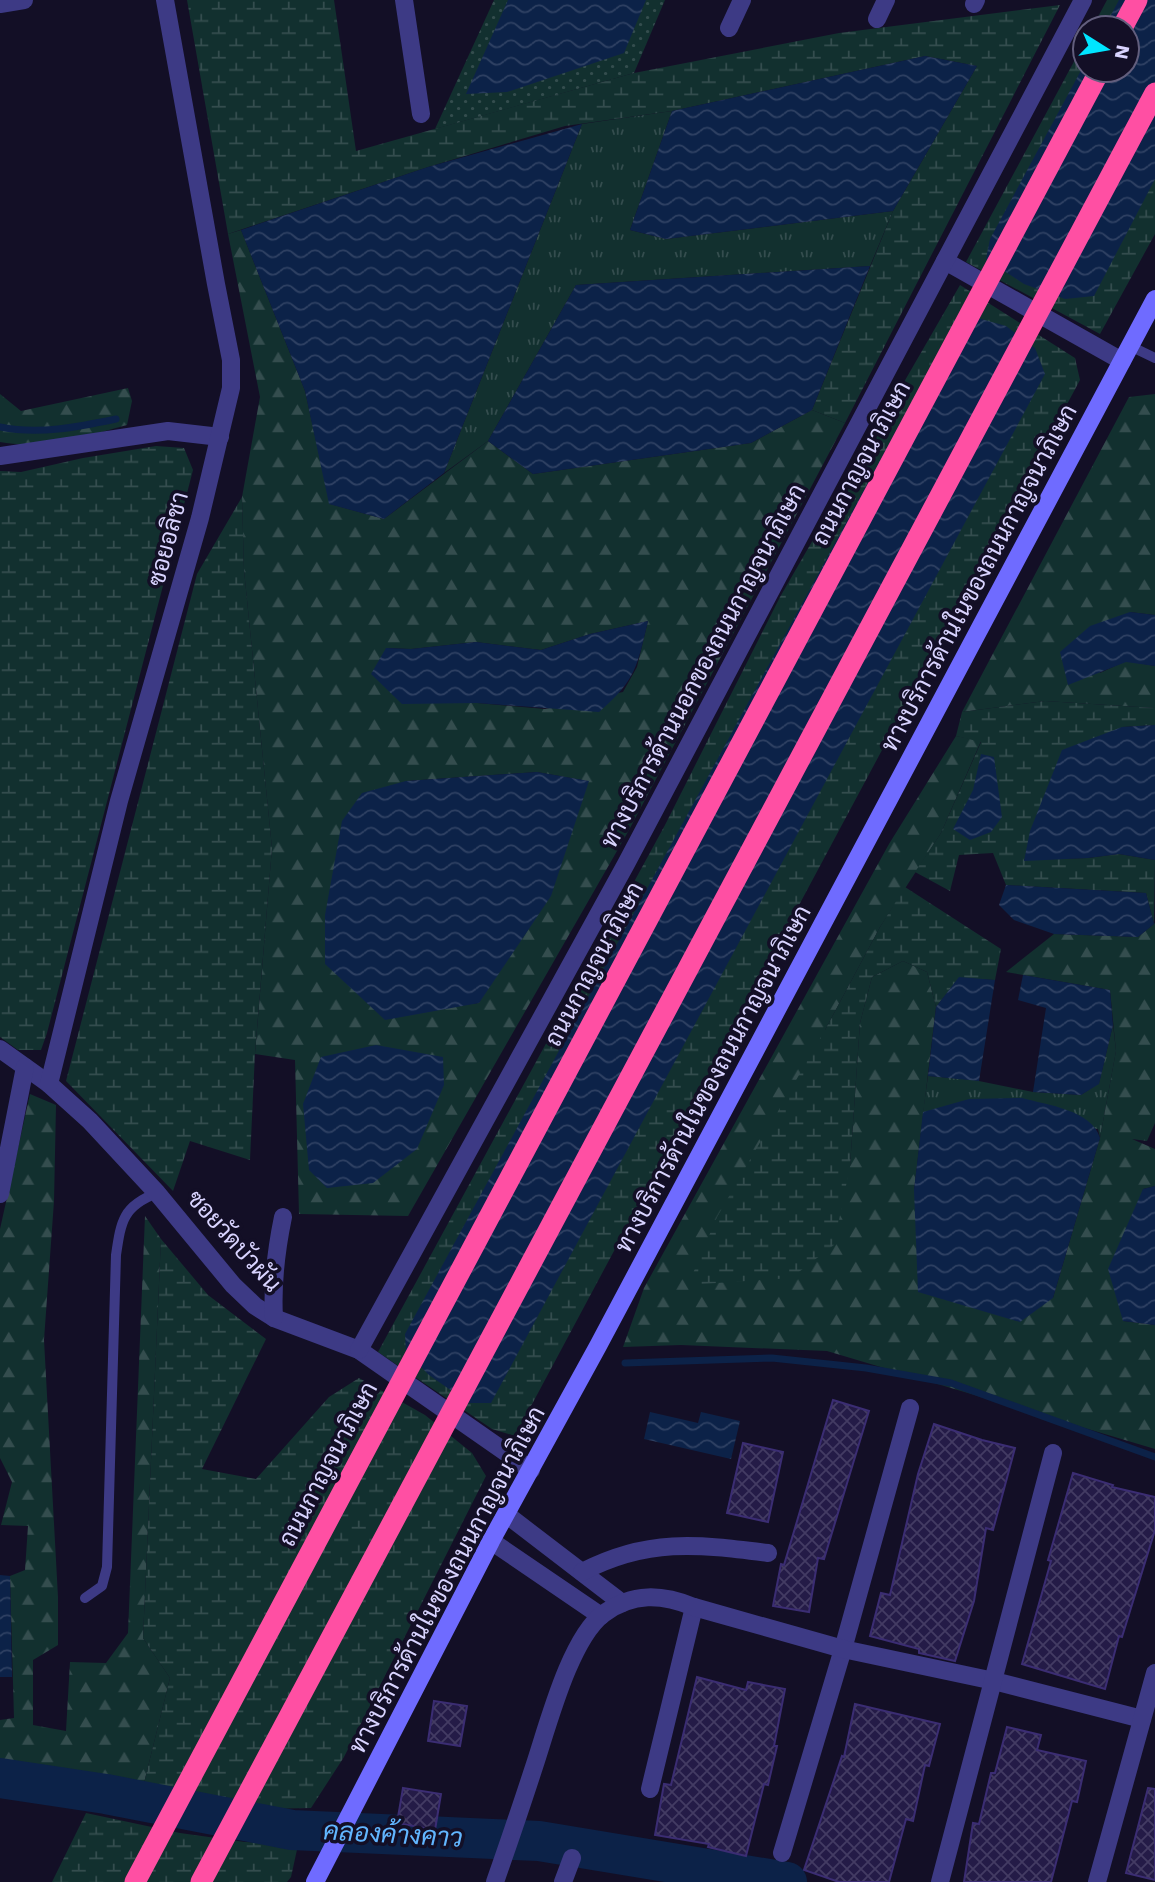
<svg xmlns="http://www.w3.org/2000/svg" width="1155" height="1882" viewBox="0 0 1155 1882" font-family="'Work Sans',Sarabun,sans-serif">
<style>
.grass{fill:url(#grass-tufts)}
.forest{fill:url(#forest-firs);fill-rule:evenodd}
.wetland{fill:url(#wetland-marsh)}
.park{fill:url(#park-dots)}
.water{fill:url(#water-waves)}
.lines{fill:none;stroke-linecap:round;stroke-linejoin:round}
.stream{stroke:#0c2248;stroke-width:7}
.river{stroke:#0c2248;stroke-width:40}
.building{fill:url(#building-cross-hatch);stroke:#3b2d73;stroke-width:2}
.lane{stroke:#3d3a85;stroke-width:10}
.street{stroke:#3d3a85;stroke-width:18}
.secondary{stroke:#6f6bff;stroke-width:18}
.highway{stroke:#ff4fa3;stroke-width:21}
.highway-bridge{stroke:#ff4fa3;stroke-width:21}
.labels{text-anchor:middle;stroke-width:7;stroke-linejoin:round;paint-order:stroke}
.street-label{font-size:24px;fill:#d9d4ff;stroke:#130f26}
.water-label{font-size:26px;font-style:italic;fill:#62b6ff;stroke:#130f26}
</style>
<defs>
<pattern id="grass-tufts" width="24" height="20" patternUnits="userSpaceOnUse" patternTransform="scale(1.75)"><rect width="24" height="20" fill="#12302f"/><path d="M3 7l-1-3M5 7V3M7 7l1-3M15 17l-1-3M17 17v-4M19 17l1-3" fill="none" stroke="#344d4e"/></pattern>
<pattern id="forest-firs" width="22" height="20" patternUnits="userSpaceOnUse" patternTransform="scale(1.75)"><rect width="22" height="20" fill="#12302f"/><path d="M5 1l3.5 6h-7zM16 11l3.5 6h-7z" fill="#344d4e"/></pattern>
<pattern id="wetland-marsh" width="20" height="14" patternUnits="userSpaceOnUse" patternTransform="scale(1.75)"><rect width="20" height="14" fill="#12302f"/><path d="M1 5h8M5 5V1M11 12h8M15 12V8" fill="none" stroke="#344d4e"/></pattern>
<pattern id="park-dots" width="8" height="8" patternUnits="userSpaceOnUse" patternTransform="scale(1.75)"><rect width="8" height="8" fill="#12302f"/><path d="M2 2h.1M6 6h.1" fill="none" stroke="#344d4e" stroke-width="1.8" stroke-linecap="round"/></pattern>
<pattern id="water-waves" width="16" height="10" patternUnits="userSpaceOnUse" patternTransform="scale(1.75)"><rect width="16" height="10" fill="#0c2248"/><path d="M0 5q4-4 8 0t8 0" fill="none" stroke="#2f4163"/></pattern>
<pattern id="building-cross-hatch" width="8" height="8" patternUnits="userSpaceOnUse" patternTransform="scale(1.75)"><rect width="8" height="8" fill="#241b47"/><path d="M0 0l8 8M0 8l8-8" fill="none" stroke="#433b63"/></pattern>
</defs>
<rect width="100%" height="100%" fill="#130f26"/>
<!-- grass -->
<g class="grass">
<path d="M672,111L630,230L666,239L893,211L870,266L576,285L488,441L444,473L582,124Z"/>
<path d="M1113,1025L1116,1051L1100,1138L1098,1129L923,1112L928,1076L974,1080L1033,1092L1081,1095L1099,1083Z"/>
</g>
<!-- forest -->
<g class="forest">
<path d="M241,230L305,391L330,504L384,519L488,441L533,474L751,443L812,410L845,423L629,830L408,1216L299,1214L295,1060L255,1054L272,848L244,570L242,497L260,397L228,234ZM648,621L637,667L623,692L545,709L477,703L387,648L411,649L476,642L541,650L590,634ZM537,772L588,781L479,1003L441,1008L406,781Z"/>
<path d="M128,388L132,401L127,425C87,436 42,450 0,442V394L21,411Z"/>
<path d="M1155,394V615L1130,612L1100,673L1126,661L1155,666V708L1045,701L962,712L1129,397Z"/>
<path d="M956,736L981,741L941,833L880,927L825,1030L850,1166L860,1023L872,977L903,961L927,972L936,1007L914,1190L1053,1298L1100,1138L1116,1051L1110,990L1006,972L1054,934L1138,937L1155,923V1123L1147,1141L1132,1139L1155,1149V1186L1143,1189L1123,1321L1155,1325V1449L827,1351L681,1345L623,1347L644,1288L889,844Z"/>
<path d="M30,1094L56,1105L54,1201L44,1340L58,1597V1645L33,1660V1725L66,1731L70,1662L106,1663L128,1633L145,1216L161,1239L143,1638L170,1678L144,1783L114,1787L0,1770V1720L14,1718L10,1576L25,1570L28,1526L1,1525L12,1482L0,1458V1229Z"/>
</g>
<!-- wetland -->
<g class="wetland">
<path d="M187,0H334L356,151L634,73L839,33L1060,5L845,423L812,410L893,211L977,66L925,56L672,111L565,126L428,167L228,234Z"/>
<path d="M1107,0H1155V234L1100,334L966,262L1085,41V70H1127V28H1092Z"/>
<path d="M960,285L1075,358L1080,380L515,1436L492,1429L378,1352L665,825L780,597Z"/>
<path d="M156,446L184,448L193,470L47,1033L41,1050H18L0,1037V471L21,472L83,458Z"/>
<path d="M242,497L244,570L272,848L255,1053L250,1160L190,1141L173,1191L66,1081L197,574Z"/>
<path d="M1045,701L1155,708V725L1122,727L1024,860L1088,858L1119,854L1155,860L1154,924L1146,893L1006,885L993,853L959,855L950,891L915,872L941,833L981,742L956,736L962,712Z"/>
<path d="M905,887L1001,949L995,980L959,978L936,1007L927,972L903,961L872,977L860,1023L850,1166L834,1245L791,1278L688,1285L717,1217L825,1030L880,927Z"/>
<path d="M161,1239L208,1295L266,1339L202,1469L256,1479L329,1397L359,1378L425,1415L472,1453L486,1476L344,1757L311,1808L262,1809L144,1783L170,1678L143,1638Z"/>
<path d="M86,1813L180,1833L245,1842L298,1845L291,1877L287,1882H52Z"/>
</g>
<!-- park -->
<path class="park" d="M494,0H665L634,73L435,129Z"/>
<!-- water -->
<g class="water">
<path d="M508,0H646L624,53L507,92L466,94Z"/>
<path d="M1119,0H1155V179L1094,296L1065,299L1024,284L986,259L990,239L1085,63V70H1127V28H1104Z"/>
<path d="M925,56L977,66L893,211L666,239L630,230L672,111Z"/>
<path d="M582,124L444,473L384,519L329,504L305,391L241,230L428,167Z"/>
<path d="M870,266L812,410L751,443L533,474L488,441L576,285Z"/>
<path d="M960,313L1006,326L1035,348L1045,374L491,1403H469L429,1375L406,1352L405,1334Z"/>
<path d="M1130,612L1155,615V666L1126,662L1068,685L1060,652L1090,626Z"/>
<path d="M648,621C637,667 636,680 599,712L477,703L402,704L371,674L386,648L411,649L476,642L541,650L590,634Z"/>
<path d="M1155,725V860L1119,854L1088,858L1024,861L1030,831L1062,750L1122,727Z"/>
<path d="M981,754L994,757L1002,817L991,832L970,840L953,829L973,790Z"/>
<path d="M537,772L589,781L551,896L479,1003L385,1020L325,964V915L342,821L362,793L406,781Z"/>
<path d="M1006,885L1146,893L1154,924L1138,937L1054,934L1014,920L999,905Z"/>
<path d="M1023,975L1110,990L1113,1025L1099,1084L1081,1095L1033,1092L1046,1008L1018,1000Z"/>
<path d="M959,977L995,980L979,1081L928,1076L936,1007Z"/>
<path d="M376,1045L443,1057L444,1085L417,1149L373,1183L327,1188L309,1170L303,1104L321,1057Z"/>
<path d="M1022,1098C1047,1105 1092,1110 1100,1138L1053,1298L1020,1322L918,1292L914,1190L923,1112L969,1099Z"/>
<path d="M1155,1186V1325L1123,1321L1108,1269L1143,1189Z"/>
<path d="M650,1412L698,1423L701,1412L740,1421L731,1459L644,1439Z"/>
<path d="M0,1575L10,1576L12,1677H0Z"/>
</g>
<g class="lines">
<!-- stream -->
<g class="stream">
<path d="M0,427C39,435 78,427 116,419"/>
<path d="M625,1363L772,1358L866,1368L951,1383L1155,1457"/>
</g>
<!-- river -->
<path class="river" d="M0,1778L106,1794L292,1830L539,1841L787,1882"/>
</g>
<!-- building -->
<g class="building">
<path d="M833,1400L869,1411L824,1559L818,1558L809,1612L773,1606L781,1564L784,1565Z"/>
<path d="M934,1424L982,1440L1015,1448L993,1530L986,1528L974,1601L955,1661L919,1653V1649L870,1636L881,1593L890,1595L918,1474Z"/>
<path d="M743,1443L783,1452L768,1522L727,1513Z"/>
<path d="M1073,1473L1113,1485L1112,1487L1155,1497V1530L1122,1637L1119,1636L1105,1689L1022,1664L1051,1561L1048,1560Z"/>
<path d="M697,1677L746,1690L748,1682L785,1689L774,1746H777L768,1785L764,1784L746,1856L708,1847L709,1844L655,1835L664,1784L671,1785Z"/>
<path d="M434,1701L467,1706L460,1746L428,1741Z"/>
<path d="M855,1704L940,1724L929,1766L925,1765L913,1821L906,1819L889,1882H839L804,1870L842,1756L844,1757Z"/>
<path d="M1007,1727L1041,1735L1037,1750L1086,1761L1077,1802L1072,1801L1051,1882H964L973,1823L979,1824L991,1773H995Z"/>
<path d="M403,1788L441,1794L435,1830L397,1823Z"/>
<path d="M1148,1788L1155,1789V1880L1126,1873Z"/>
</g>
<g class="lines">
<!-- lane -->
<g class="lane">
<path d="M1130,346L1155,358"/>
<path d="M85,1598L102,1586L107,1567L116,1255C121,1221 123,1206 157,1193"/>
</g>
<!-- street -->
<g class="street">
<path d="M404,0L421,114"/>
<path d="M0,4L24,0"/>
<path d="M974,4L976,0"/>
<path d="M877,19L886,0"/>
<path d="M729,28L742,0"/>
<path d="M945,261L1122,361"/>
<path d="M0,456L168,431L220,437"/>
<path d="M0,1049L49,1084L90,1121L157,1193L233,1285L255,1306L274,1318L359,1350L531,1470"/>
<path d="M49,1084L119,801L200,518L231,388V360L216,284L165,0"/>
<path d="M0,1194L25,1067"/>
<path d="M274,1318C272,1283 276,1251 283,1217"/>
<path d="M359,1350L626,864L1083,0"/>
<path d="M507,1515L622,1603"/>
<path d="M491,1541L601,1616"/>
<path d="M582,1572C647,1538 697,1544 768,1553"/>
<path d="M650,1789L694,1607"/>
<path d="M782,1853L843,1649L910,1408"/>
<path d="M495,1882C508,1845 521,1807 533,1770C547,1729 569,1640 603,1614C633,1592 662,1594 694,1607L843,1649L994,1681L1142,1719"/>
<path d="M563,1882L572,1858"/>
<path d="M940,1882L1053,1453"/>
<path d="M1097,1882L1155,1673"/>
</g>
<!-- secondary -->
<path class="secondary" d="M315,1882L491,1541L598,1346L1155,299"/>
<!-- highway -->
<path class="highway" d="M1122,28L1137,0"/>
<!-- highway-bridge -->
<g class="highway-bridge">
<path d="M135,1882L1100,70"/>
<path d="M201,1882L1155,93"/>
</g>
</g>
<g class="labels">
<!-- street labels -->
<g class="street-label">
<text transform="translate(861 463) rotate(-62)" y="8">ถนนกาญจนาภิเษก</text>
<text transform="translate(168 539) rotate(-75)" y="8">ซอยอลิชา</text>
<text transform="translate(979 578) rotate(-62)" y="8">ทางบริการด้านในของถนนกาญจนาภิเษก</text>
<text transform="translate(703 666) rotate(-62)" y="8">ทางบริการด้านนอกของถนนกาญจนาภิเษก</text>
<text transform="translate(594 964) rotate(-62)" y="8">ถนนกาญจนาภิเษก</text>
<text transform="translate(713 1079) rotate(-62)" y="8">ทางบริการด้านในของถนนกาญจนาภิเษก</text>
<text transform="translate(234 1241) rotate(48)" y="8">ซอยวัดบัวผัน</text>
<text transform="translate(328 1464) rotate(-62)" y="8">ถนนกาญจนาภิเษก</text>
<text transform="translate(447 1580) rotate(-62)" y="8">ทางบริการด้านในของถนนกาญจนาภิเษก</text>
</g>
<!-- water labels -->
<g class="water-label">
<text transform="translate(393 1834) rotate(3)" y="9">คลองค้างคาว</text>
</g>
</g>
<!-- north arrow -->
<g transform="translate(1106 49) rotate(101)"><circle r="33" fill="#130f26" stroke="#625e7d" stroke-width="2"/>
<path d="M0-5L12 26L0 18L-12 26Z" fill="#00e5ff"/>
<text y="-10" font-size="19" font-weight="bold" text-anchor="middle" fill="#d9d4ff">N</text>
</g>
</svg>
